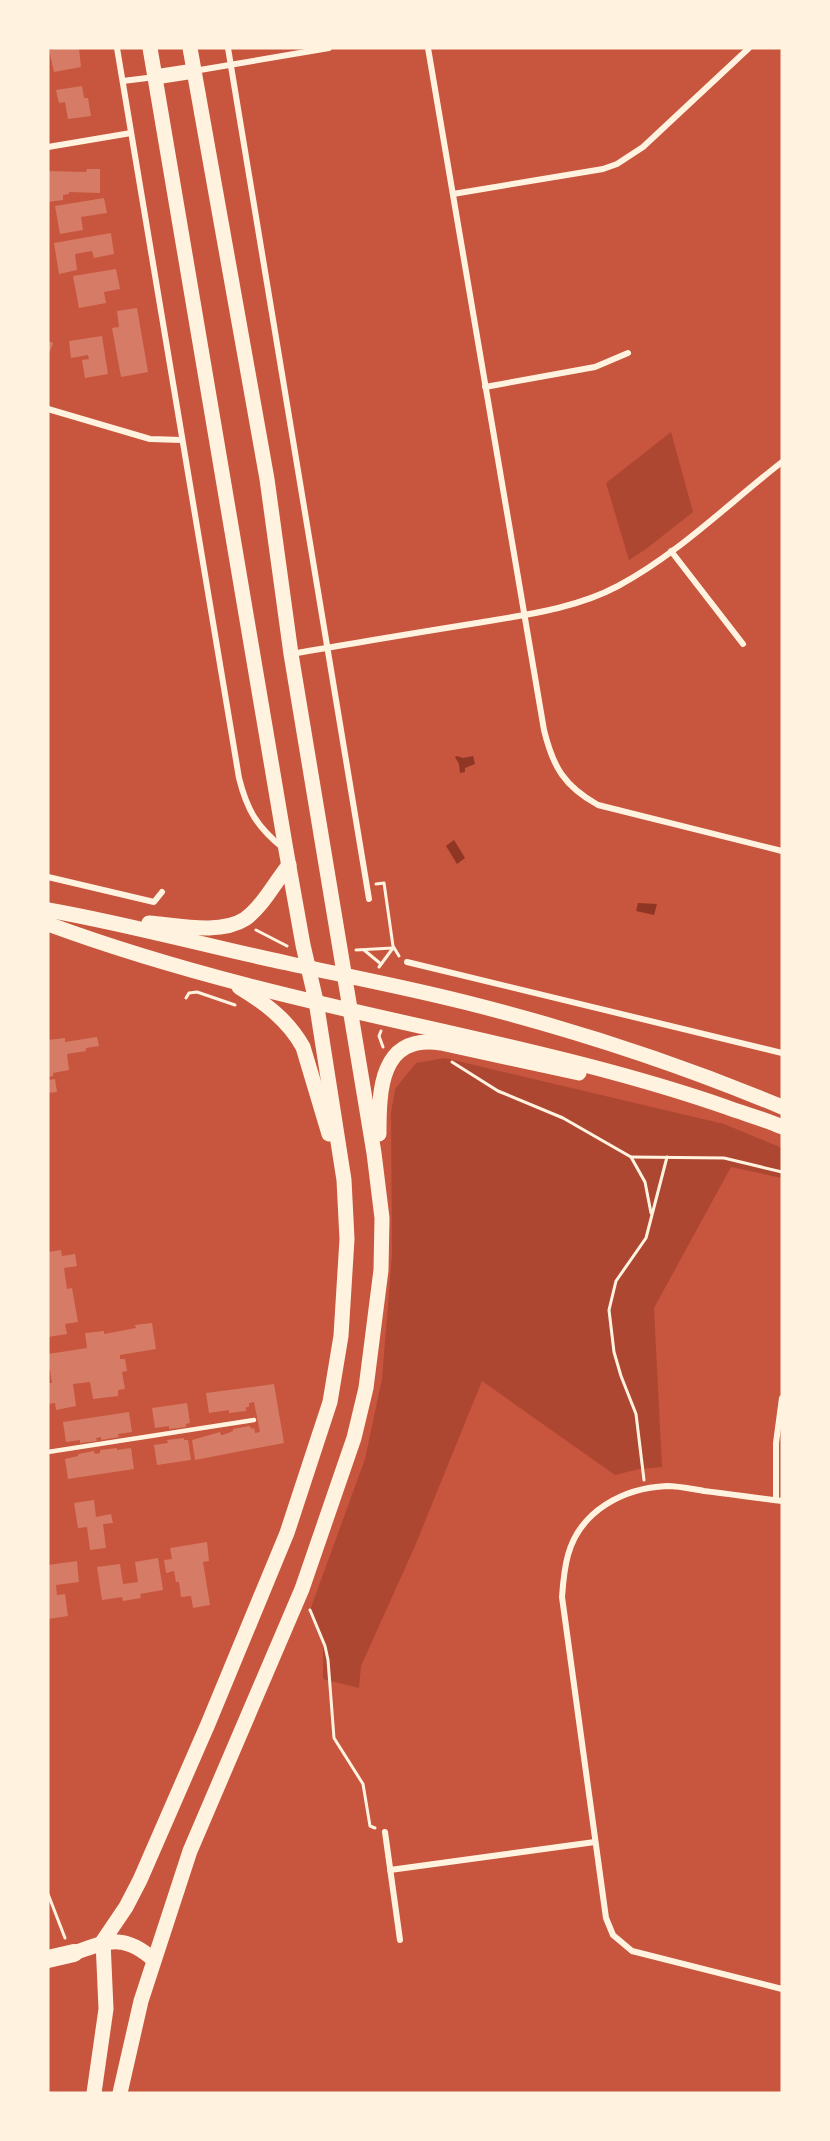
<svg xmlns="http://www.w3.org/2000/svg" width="830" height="2141" viewBox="0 0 830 2141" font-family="'Fira Sans Condensed',sans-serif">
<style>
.green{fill:#ae4732}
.water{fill:#8f3625}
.building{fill:#d67c66}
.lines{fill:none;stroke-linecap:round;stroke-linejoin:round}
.path{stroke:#fff3e0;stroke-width:3}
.service{stroke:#fff3e0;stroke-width:4.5}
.minor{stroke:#fff3e0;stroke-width:6}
.primary{stroke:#fff3e0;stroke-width:15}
.motorway{stroke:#fff3e0;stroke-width:18}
</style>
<rect width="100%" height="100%" fill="#c8553d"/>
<!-- green -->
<g class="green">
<path d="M671,432L693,512L646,549L629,560L606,483Z"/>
<path d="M445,1058L724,1124L782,1148V1178L731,1167L654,1308L662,1467L639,1469L615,1475L482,1381L415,1546L361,1666L359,1688L323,1679V1640L309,1613L365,1459L382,1379L392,1254L391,1113L395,1089L416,1063Z"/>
</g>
<!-- water -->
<g class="water">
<path d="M457,756L463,758L473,756L475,764L465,768V772L460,773L459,764L455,757Z"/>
<path d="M454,840L465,858L457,864L446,846Z"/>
<path d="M638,903L657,904L654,915L636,911Z"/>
</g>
<!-- building -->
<g class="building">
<path d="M59,48H79L81,67L54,72L49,50Z"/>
<path d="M82,86L84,98H88L91,116L68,119L65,102L59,103L56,90Z"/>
<path d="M87,169H100V193L69,192V194L63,195V200L48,202V171L86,172Z"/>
<path d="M104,198L107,213L81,217L83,230L60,234L55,206Z"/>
<path d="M111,233L114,254L94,258L92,251L75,254L77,270L59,274L54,243Z"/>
<path d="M116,269L120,289L104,292L106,303L79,308L73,276Z"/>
<path d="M137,308L148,372L121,377L112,328L119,327L117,311Z"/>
<path d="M102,336L108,374L85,378L82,360L89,359L88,355L71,358L69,341Z"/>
<path d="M48,341L53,343L48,357Z"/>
<path d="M97,1037L99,1046L86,1048V1051L67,1054L69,1070L53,1073V1076L48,1077V1040L65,1038V1042Z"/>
<path d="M55,1079L57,1092L48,1093V1080Z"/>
<path d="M61,1250L62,1256L75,1254L77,1266L64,1268L67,1289L72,1288L78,1322L65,1324L67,1334L48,1337V1252Z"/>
<path d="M152,1323L156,1349L120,1355V1359H125L127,1371L122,1372L125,1389L118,1390V1396L93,1399L90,1382L73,1384L76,1406L56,1410L55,1403L48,1404V1383H52L50,1370H48V1354L87,1348L85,1333L104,1331V1334L136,1328L135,1325Z"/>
<path d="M274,1384L284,1443L195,1460L192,1440L220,1432L221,1435H223L233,1431V1429L250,1426L251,1429L254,1428L255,1433L260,1432L254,1402L249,1403V1407H246V1411L229,1413V1410L209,1413L206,1393Z"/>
<path d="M187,1403L190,1423L186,1424V1427L169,1429V1426L155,1428L152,1408Z"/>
<path d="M129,1412L132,1432L118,1434L119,1437L101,1440V1437L96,1438L97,1441L80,1443V1440L66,1442L63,1422Z"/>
<path d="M184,1438V1440H188L191,1460L157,1465L154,1445L168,1443L167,1440Z"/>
<path d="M117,1448V1450L131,1448L134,1469L68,1479L65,1459L78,1456V1454L94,1451L95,1454L100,1453V1450Z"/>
<path d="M94,1500L96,1517L111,1514L113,1523L103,1524L106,1548L90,1550L87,1527L78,1528L74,1503Z"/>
<path d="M207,1542L209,1561L203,1562L210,1605L193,1608L191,1596L181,1597L179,1582H176L174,1571L166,1573L164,1560L172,1559L170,1548Z"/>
<path d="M158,1558L163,1590L140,1594L141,1598L123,1601L122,1597L102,1600L97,1567L120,1564L123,1584L131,1583L138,1582L135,1562Z"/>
<path d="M77,1561L79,1582L56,1585L57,1595L65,1594L68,1616L48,1619V1565Z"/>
</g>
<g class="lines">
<!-- path -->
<g class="path">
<path d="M376,884L384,883L393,946L399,956"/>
<path d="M256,930L287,946"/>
<path d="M356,950L393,948"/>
<path d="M364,950L381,964"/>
<path d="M379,967L393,948"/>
<path d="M186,998L189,993L197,992L235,1005"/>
<path d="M381,1031L379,1036L383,1047"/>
<path d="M452,1062L498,1091L563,1118L631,1157L645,1182L651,1213"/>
<path d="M631,1157L724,1158L782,1172"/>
<path d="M644,1480L636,1414L621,1376L614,1352L609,1310L616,1281L646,1238L667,1157"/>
<path d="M310,1610L325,1646L328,1660L334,1738L363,1784L370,1826L375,1828"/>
<path d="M48,1894L65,1938"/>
</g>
<!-- service -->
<path class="service" d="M48,1452L254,1420"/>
<!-- minor -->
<g class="minor">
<path d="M117,48L239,778C247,810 257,827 283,848"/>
<path d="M228,48L369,899"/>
<path d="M428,48L544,730C553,767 564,786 598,805L782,851"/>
<path d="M194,71L329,48"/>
<path d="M123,81L155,77"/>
<path d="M48,147L131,133"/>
<path d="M453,194L603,169L617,164L643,147L749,48"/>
<path d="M485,387L595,367L628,353"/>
<path d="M48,409L150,439L182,440"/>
<path d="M671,551L743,644"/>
<path d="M292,654C353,643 415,633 477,623C524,615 575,609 618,586C678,554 728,504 782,462"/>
<path d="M48,877L154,902L162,892"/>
<path d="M407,962L782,1053"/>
<path d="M776,1500V1443L782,1398"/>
<path d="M782,1501C756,1498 730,1494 704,1491C692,1489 679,1486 667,1486C623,1488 580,1511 568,1555C564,1569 563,1583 562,1597L606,1918L613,1935L632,1951L782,1989"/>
<path d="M385,1832L400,1940"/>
<path d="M390,1870L595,1842"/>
</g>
<!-- primary -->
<g class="primary">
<path d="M155,77L194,71"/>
<path d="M48,910C128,924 207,946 287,963C346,976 405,987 464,1002C572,1029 679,1064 782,1107"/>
<path d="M149,923C177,925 220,935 245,919C263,906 275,882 289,865"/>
<path d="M48,924C178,972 315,1003 451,1033C543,1054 637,1076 726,1107C745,1114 764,1119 782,1127"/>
<path d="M239,987C265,1003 288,1020 303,1047L329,1134"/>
<path d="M379,1134C379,1090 380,1034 441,1043L579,1073"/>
<path d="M74,1953C108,1941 124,1933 154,1960"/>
<path d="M94,2093L106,2009L103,1941L126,1907L140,1880L208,1724L287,1533L330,1402L341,1336L347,1239L344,1180L316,1001L303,945L286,850L150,48"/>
<path d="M120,2093L141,2001L190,1851L302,1589L354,1438L366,1388L381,1270L382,1218L374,1153L291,654L267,479L190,48"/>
</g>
<!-- motorway -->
<path class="motorway" d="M48,1959L74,1953"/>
</g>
<!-- border -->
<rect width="830" height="2141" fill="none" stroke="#fff3e0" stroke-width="99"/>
</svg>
